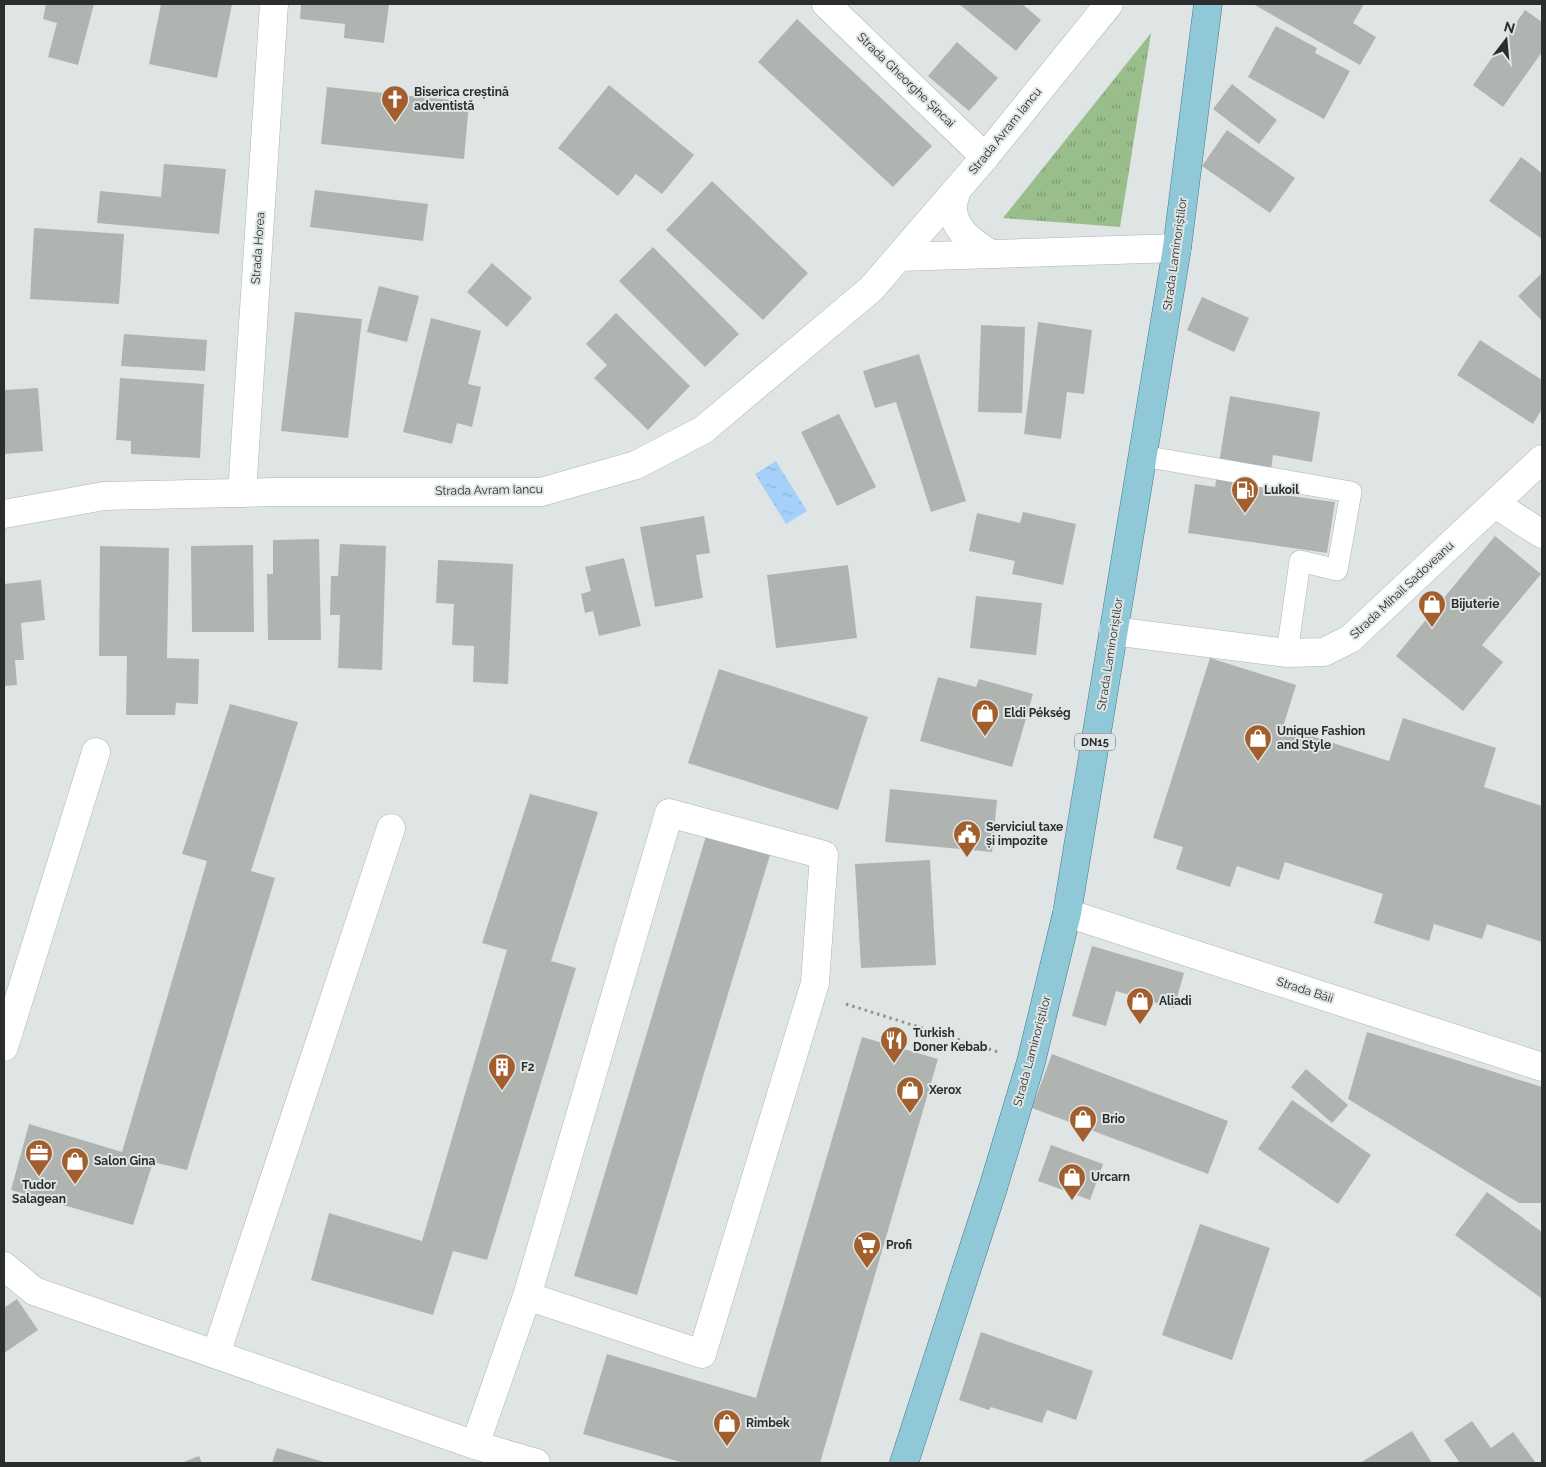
<svg xmlns="http://www.w3.org/2000/svg" width="1546" height="1467" viewBox="0 0 1546 1467" font-family="Raleway,sans-serif">
<style>
.park{fill:url(#park-tufts)}
.water{fill:url(#water-ripples)}
.building{fill:#afb4b1}
.lines{fill:none;stroke-linecap:round;stroke-linejoin:round}
.lane-casing{stroke:#aeb4b3;stroke-width:22}
.street-casing{stroke:#aeb4b3;stroke-width:29}
.primary-casing{stroke:#3d7a8b;stroke-width:29}
.path{stroke:#8f9393;stroke-width:3;stroke-dasharray:2.5 4;stroke-linecap:butt}
.lane{stroke:#fff;stroke-width:21}
.street{stroke:#fff;stroke-width:28}
.primary{stroke:#91c8d7;stroke-width:28}
.labels{text-anchor:middle;stroke-width:4;stroke-linejoin:round;paint-order:stroke}
.shield{fill:#dfe5e5;stroke:#616564;stroke-width:1}
.shield-label{font-size:11px;font-weight:bold;fill:#2b2e2d}
.street-label{font-size:12px;fill:#2b2e2d;stroke:#dfe5e5}
.poi-label{font-size:12px;font-weight:bold;fill:#2b2e2d;stroke:#dfe5e5;text-anchor:start}
</style>
<defs>
<pattern id="park-tufts" width="24" height="20" patternUnits="userSpaceOnUse" patternTransform="scale(1.25)"><rect width="24" height="20" fill="#9abd8c"/><path d="M3 7l-1-3M5 7V3M7 7l1-3M15 17l-1-3M17 17v-4M19 17l1-3" fill="none" stroke="#7e9a73"/></pattern>
<pattern id="water-ripples" width="26" height="14" patternUnits="userSpaceOnUse" patternTransform="scale(1.25)"><rect width="26" height="14" fill="#a5d0f9"/><path d="M2 4q2-2 4 0t4 0M15 11q2-2 4 0t4 0" fill="none" stroke="#8eb3d6"/></pattern>
</defs>
<rect width="100%" height="100%" fill="#dfe5e5"/>
<!-- park -->
<path class="park" d="M1151,33L1120,227L1003,218Z"/>
<!-- water -->
<path class="water" d="M776,461L807,511L786,524L755,474Z"/>
<!-- building -->
<g class="building">
<path d="M46,4H94L78,65L48,57L57,23L43,19Z"/>
<path d="M161,4H232L217,78L149,64Z"/>
<path d="M301,4H389L384,43L344,38L345,24L300,19Z"/>
<path d="M959,4H1022L1041,20L1016,51Z"/>
<path d="M1253,4H1364L1353,23L1376,37L1360,65Z"/>
<path d="M1525,10L1542,22V52L1503,107L1473,85Z"/>
<path d="M797,19L932,146L893,187L758,62Z"/>
<path d="M1276,26L1317,48L1315,53L1350,71L1324,119L1248,77Z"/>
<path d="M957,42L998,78L969,111L928,76Z"/>
<path d="M1232,84L1277,120L1259,144L1213,109Z"/>
<path d="M609,85L694,155L662,194L636,174L618,196L558,148Z"/>
<path d="M327,87L469,102L464,159L321,144Z"/>
<path d="M1227,130L1295,178L1270,213L1202,166Z"/>
<path d="M1521,157L1542,173V239L1489,201Z"/>
<path d="M164,164L226,169L219,234L97,223L100,191L161,197Z"/>
<path d="M712,181L808,273L763,320L666,230Z"/>
<path d="M315,190L428,204L423,241L310,227Z"/>
<path d="M34,228L124,234L119,304L30,299Z"/>
<path d="M653,247L739,334L705,367L619,281Z"/>
<path d="M492,263L532,298L507,327L467,292Z"/>
<path d="M1542,273V321L1518,296Z"/>
<path d="M379,286L419,296L407,342L367,332Z"/>
<path d="M1202,297L1249,318L1234,352L1187,330Z"/>
<path d="M295,312L362,319L348,438L281,431Z"/>
<path d="M616,313L690,386L648,430L594,378L607,365L586,344Z"/>
<path d="M431,318L481,331L468,384L481,387L472,427L457,423L452,444L403,432Z"/>
<path d="M1038,322L1092,330L1084,394L1067,392L1061,439L1024,434Z"/>
<path d="M981,325L1025,327L1022,413L978,412Z"/>
<path d="M124,334L207,340L205,371L121,366Z"/>
<path d="M1480,340L1542,380V409L1533,424L1457,375Z"/>
<path d="M919,354L966,501L931,512L896,402L875,408L863,371Z"/>
<path d="M120,378L204,384L200,458L131,454V441L116,440Z"/>
<path d="M38,388L43,451L4,454V390Z"/>
<path d="M1230,396L1320,412L1312,462L1273,455L1268,493L1335,502L1327,553L1188,533L1195,484L1215,487Z"/>
<path d="M839,414L876,487L837,506L801,432Z"/>
<path d="M1023,512L1076,524L1063,585L1012,574L1015,561L969,551L977,513L1020,523Z"/>
<path d="M704,516L710,553L696,555L703,598L655,607L640,527Z"/>
<path d="M1495,536L1541,574L1482,645L1503,662L1463,711L1396,656Z"/>
<path d="M319,539L321,640H268L267,574H273V540Z"/>
<path d="M340,544L386,546L382,670L338,668L340,615H330L331,576H338Z"/>
<path d="M253,545L254,632H192L191,546Z"/>
<path d="M100,546L169,548L167,658L199,659L198,704L176,703L175,715H126L127,656H99Z"/>
<path d="M624,558L641,626L599,636L593,611L585,613L581,594L591,591L585,567Z"/>
<path d="M438,560L513,564L508,684L473,682L474,646L452,645L454,604L436,603Z"/>
<path d="M848,565L857,638L776,648L767,575Z"/>
<path d="M41,580L45,620L21,623L24,660H15L17,685L4,686V584Z"/>
<path d="M976,596L1042,603L1036,655L970,648Z"/>
<path d="M1210,658L1296,685L1283,727L1389,761L1403,718L1496,748L1484,787L1542,806V942L1487,924L1482,939L1434,924L1429,941L1374,923L1383,894L1285,862L1279,880L1237,866L1230,887L1176,869L1183,847L1153,838Z"/>
<path d="M719,669L868,717L838,810L688,763Z"/>
<path d="M938,677L976,687L979,679L1033,694L1012,767L920,741Z"/>
<path d="M230,704L298,722L251,871L275,878L187,1170L153,1162L133,1225L11,1190L29,1124L122,1152L207,861L182,854Z"/>
<path d="M890,789L997,800L992,852L885,842Z"/>
<path d="M530,794L598,812L551,961L576,968L487,1260L453,1251L433,1315L311,1280L329,1213L422,1241L507,950L482,943Z"/>
<path d="M706,836L770,855L637,1295L574,1276Z"/>
<path d="M930,860L936,965L861,968L855,864Z"/>
<path d="M1092,946L1184,973L1174,1008L1116,991L1106,1026L1072,1016Z"/>
<path d="M1367,1032L1542,1087V1203H1519L1348,1099Z"/>
<path d="M862,1037L938,1059L820,1463H684L583,1434L607,1354L756,1398Z"/>
<path d="M1052,1054L1228,1121L1208,1174L1032,1108Z"/>
<path d="M1306,1069L1348,1105L1332,1123L1291,1087Z"/>
<path d="M1292,1100L1371,1155L1338,1204L1258,1149Z"/>
<path d="M1051,1145L1103,1164L1090,1200L1038,1181Z"/>
<path d="M1487,1192L1542,1232V1296L1541,1298L1455,1235Z"/>
<path d="M1200,1224L1270,1248L1232,1360L1162,1335Z"/>
<path d="M17,1299L38,1330L4,1353V1308Z"/>
<path d="M981,1332L1093,1371L1076,1420L1047,1410L1042,1423L991,1407L989,1410L959,1400Z"/>
<path d="M1472,1421L1491,1448L1513,1432L1536,1463H1460L1444,1440Z"/>
<path d="M1412,1431L1432,1463H1360Z"/>
<path d="M277,1448L327,1463H272Z"/>
<path d="M199,1456L202,1463H181Z"/>
</g>
<g class="lines">
<!-- lane casing -->
<g class="lane-casing">
<path id="lane" d="M1143,456L1351,492L1337,570L1300,561L1287,653"/>
</g>
<!-- street casing -->
<g class="street-casing">
<g id="street">
<path d="M826,4L985,157"/>
<path d="M957,190C955,196 952,204 953,210C955,232 974,243 991,254"/>
<path d="M899,257L1177,248"/>
<path d="M242,493L274,4"/>
<path d="M1495,504L1542,534"/>
<path d="M4,514L104,496L274,492H541L636,465L703,430L871,289L985,157L1109,4"/>
<path d="M1113,631L1287,653L1324,652L1350,639L1542,459"/>
<path d="M1067,913L1542,1067"/>
<path d="M4,1047L96,752"/>
<path d="M4,1266L34,1291L475,1445L536,1463"/>
<path d="M216,1354L391,828"/>
<path d="M475,1445L527,1296L702,1354L815,983L824,855L669,813L527,1296"/>
</g>
</g>
<!-- primary casing -->
<g class="primary-casing">
<path id="primary" d="M904,1463L993,1188L1031,1062L1067,913L1177,248L1208,4"/>
</g>
<!-- path -->
<path class="path" d="M846,1004L998,1052"/>
<!-- lane -->
<use href="#lane" class="lane"/>
<!-- street -->
<use href="#street" class="street"/>
<!-- primary -->
<use href="#primary" class="primary"/>
</g>
<!-- icons -->
<defs>
<g id="church-pin" transform="scale(1.4375)"><path d="M0 17L-7.5 6A9.5 9.5 0 1 1 7.5 6Z" fill="#a25f2d" stroke="#dfe5e5"/><path d="M-1.2-6h2.4v3.5h3.3v2.4h-3.3V6h-2.4V-.1h-3.3v-2.4h3.3Z" fill="#fff"/></g>
<g id="fuel-pin" transform="scale(1.4375)"><path d="M0 17L-7.5 6A9.5 9.5 0 1 1 7.5 6Z" fill="#a25f2d" stroke="#dfe5e5"/><path d="M-5.5-6h7V0h2V4h1.3V-2.5L3-4.5l.8-.8L6-3V5H2.5V1h-1V6h-7ZM-4.2-4.7v3.2H.2V-4.7Z" fill="#fff"/></g>
<g id="shop-pin" transform="scale(1.4375)"><path d="M0 17L-7.5 6A9.5 9.5 0 1 1 7.5 6Z" fill="#a25f2d" stroke="#dfe5e5"/><path d="M-5-2.5h2.3a2.7 3.5 0 0 1 5.4 0H5L5.5 6h-11ZM-1.5-2.5h3a1.5 2.3 0 0 0-3 0Z" fill="#fff"/></g>
<g id="civic-pin" transform="scale(1.4375)"><path d="M0 17L-7.5 6A9.5 9.5 0 1 1 7.5 6Z" fill="#a25f2d" stroke="#dfe5e5"/><path d="M-.6-6.5H3V-4.5H.6V-3L4-1V1h2V6H-6V1h2V-1L-.6-3ZM-1.2 2.5V6h2.4V2.5Z" fill="#fff"/></g>
<g id="restaurant-pin" transform="scale(1.4375)"><path d="M0 17L-7.5 6A9.5 9.5 0 1 1 7.5 6Z" fill="#a25f2d" stroke="#dfe5e5"/><path d="M-5-6h1v4h1v-4h1v4h1v-4h1v5L-1.5 .5V6h-2V.5L-5-1ZM5-6V6H3V1.5H1.5Q1.5-4 5-6Z" fill="#fff"/></g>
<g id="building-pin" transform="scale(1.4375)"><path d="M0 17L-7.5 6A9.5 9.5 0 1 1 7.5 6Z" fill="#a25f2d" stroke="#dfe5e5"/><path d="M-4-6H4V6H1V3H-1V6H-4ZM-2.5-4.3h1.7v1.8h-1.7ZM.8-4.3h1.7v1.8H.8ZM-2.5-1h1.7V.8h-1.7ZM.8-1h1.7V.8H.8Z" fill="#fff"/></g>
<g id="office-pin" transform="scale(1.4375)"><path d="M0 17L-7.5 6A9.5 9.5 0 1 1 7.5 6Z" fill="#a25f2d" stroke="#dfe5e5"/><path d="M-6-3h4V-5.5h4V-3h4V5H-6ZM-1-4.5V-3h2v-1.5ZM-6 0V1H6V0Z" fill="#fff"/></g>
<g id="supermarket-pin" transform="scale(1.4375)"><path d="M0 17L-7.5 6A9.5 9.5 0 1 1 7.5 6Z" fill="#a25f2d" stroke="#dfe5e5"/><path d="M-6-5.5h2.5l.6 2H6L4.5 2H-2.5L-4.4-4H-6ZM-1.5 3.2a1.3 1.3 0 1 0 .1 0ZM3 3.2a1.3 1.3 0 1 0 .1 0Z" fill="#fff"/></g>
</defs>
<g fill-rule="evenodd">
<use href="#church-pin" x="395" y="99"/>
<use href="#fuel-pin" x="1245" y="490"/>
<use href="#shop-pin" x="1432" y="604"/>
<use href="#shop-pin" x="985" y="713"/>
<use href="#shop-pin" x="1258" y="738"/>
<use href="#civic-pin" x="967" y="834"/>
<use href="#shop-pin" x="1140" y="1001"/>
<use href="#restaurant-pin" x="894" y="1040"/>
<use href="#building-pin" x="502" y="1067"/>
<use href="#shop-pin" x="910" y="1090"/>
<use href="#shop-pin" x="1083" y="1119"/>
<use href="#office-pin" x="39" y="1153"/>
<use href="#shop-pin" x="75" y="1161"/>
<use href="#shop-pin" x="1072" y="1177"/>
<use href="#supermarket-pin" x="867" y="1245"/>
<use href="#shop-pin" x="727" y="1423"/>
</g>
<g class="labels">
<!-- shield labels -->
<rect class="shield" x="1075" y="733.5" width="40" height="17" rx="4"/>
<g class="shield-label">
<text x="1095" y="746">DN15</text>
</g>
<!-- street labels -->
<g class="street-label">
<text transform="translate(906 80) rotate(44)" y="4">Strada Gheorghe Șincai</text>
<text transform="translate(1005 131) rotate(-51)" y="4">Strada Avram Iancu</text>
<text transform="translate(258 248) rotate(-86)" y="4">Strada Horea</text>
<text transform="translate(1175 254) rotate(-82)" y="4">Strada Laminoriștilor</text>
<text transform="translate(489 490) rotate(-1)" y="4">Strada Avram Iancu</text>
<text transform="translate(1402 590) rotate(-43)" y="4">Strada Mihail Sadoveanu</text>
<text transform="translate(1110 654) rotate(-81)" y="4">Strada Laminoriștilor</text>
<text transform="translate(1305 990) rotate(18)" y="4">Strada Băii</text>
<text transform="translate(1032 1051) rotate(-75)" y="4">Strada Laminoriștilor</text>
</g>
<!-- poi labels -->
<g class="poi-label">
<text x="414" y="96">Biserica creștină<tspan x="414" dy="14">adventistă</tspan></text>
<text x="1264" y="494">Lukoil</text>
<text x="1451" y="608">Bijuterie</text>
<text x="1004" y="717">Eldi Pékség</text>
<text x="1277" y="735">Unique Fashion<tspan x="1277" dy="14">and Style</tspan></text>
<text x="986" y="831">Serviciul taxe<tspan x="986" dy="14">și impozite</tspan></text>
<text x="1159" y="1005">Aliadi</text>
<text x="913" y="1037">Turkish<tspan x="913" dy="14">Doner Kebab</tspan></text>
<text x="521" y="1071">F2</text>
<text x="929" y="1094">Xerox</text>
<text x="1102" y="1123">Brio</text>
<text x="94" y="1165">Salon Gina</text>
<text x="1091" y="1181">Urcarn</text>
<text x="39" y="1189" text-anchor="middle">Tudor<tspan x="39" dy="14">Salagean</tspan></text>
<text x="886" y="1249">Profi</text>
<text x="746" y="1427">Rimbek</text>
</g>
</g>
<!-- border -->
<rect width="1546" height="1467" fill="none" stroke="#2b2e2d" stroke-width="10"/>
<!-- north arrow -->
<g transform="translate(1506 40) rotate(16)" stroke="#dfe5e5" stroke-width="4" paint-order="stroke">
<path d="M0-4L9 19L0 12L-9 19Z" fill="#2b2e2d"/>
<text y="-8" font-size="14" font-weight="bold" text-anchor="middle" fill="#2b2e2d">N</text>
</g>
</svg>
